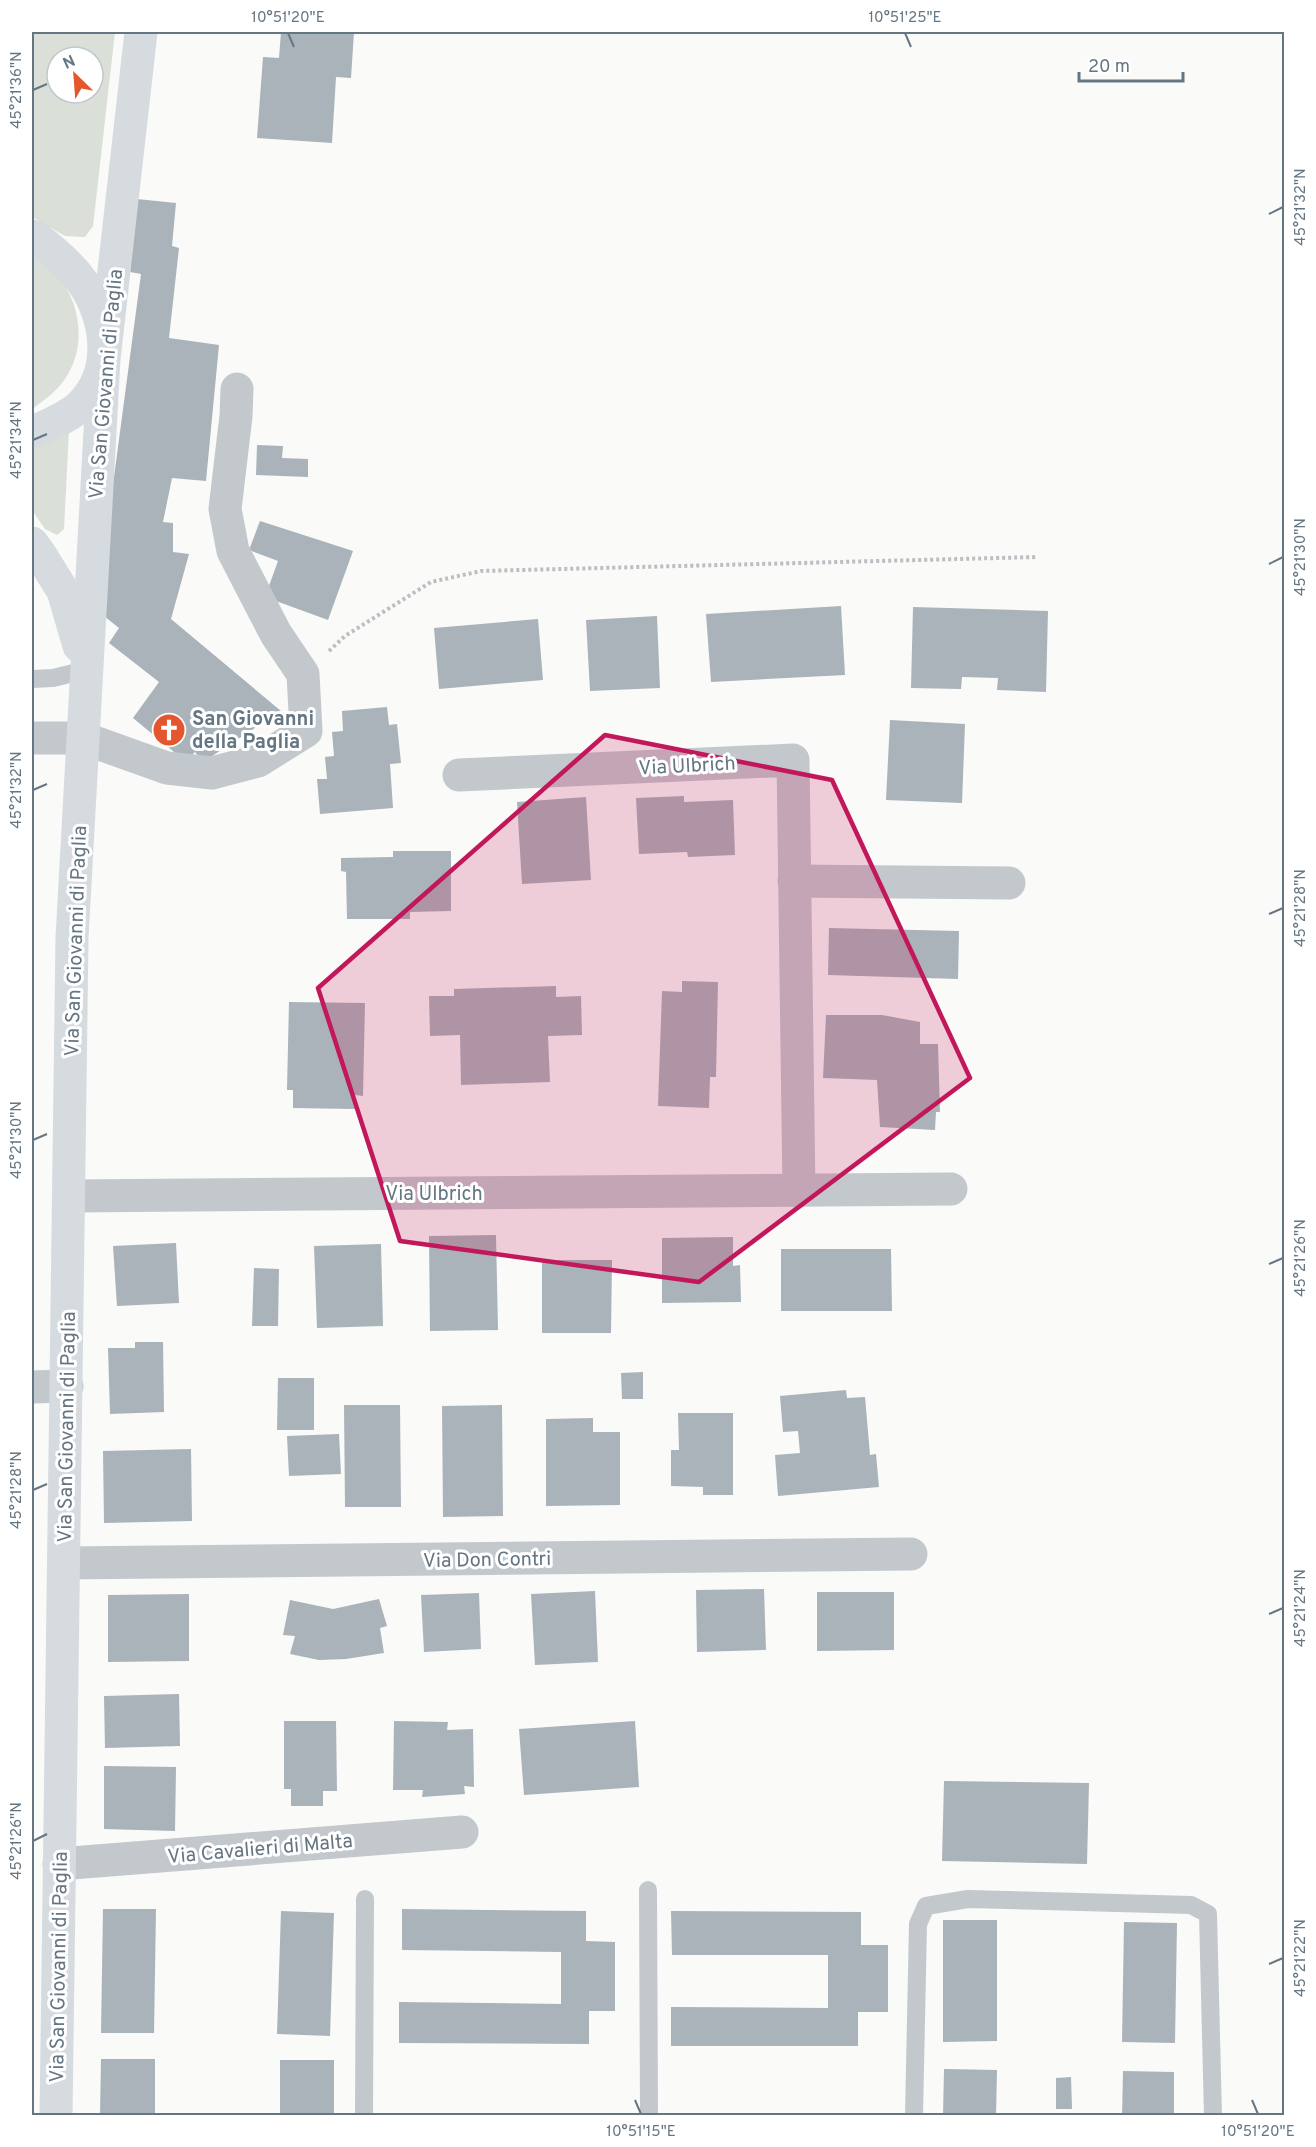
<svg xmlns="http://www.w3.org/2000/svg" width="1316" height="2147" viewBox="0 0 1316 2147" font-family="Overpass,sans-serif">
<style>
.green{fill:#dadfd7;fill-rule:evenodd}
.building{fill:#aab3b9}
.lines{fill:none;stroke-linecap:round;stroke-linejoin:round}
.path{stroke:#bbbfc2;stroke-width:4;stroke-dasharray:3 3;stroke-linecap:butt}
.lane{stroke:#c3c8cc;stroke-width:18}
.street{stroke:#c3c8cc;stroke-width:33}
.secondary{stroke:#d6dbdf;stroke-width:33}
.primary{stroke:#d6dbdf;stroke-width:33}
.marked{fill:#c2185b;fill-opacity:0.2;stroke:#c2185b;stroke-width:4.5;stroke-linejoin:round}
.ticks{fill:none;stroke:#657683;stroke-width:2}
.labels{text-anchor:middle;stroke-width:6;stroke-linejoin:round;paint-order:stroke}
.street-label{font-size:20px;fill:#657683;stroke:#fff}
.poi-label{font-size:20px;font-weight:bold;fill:#657683;stroke:#fff;text-anchor:start}
.neatline{fill:none;stroke:#657683;stroke-width:2}
.ticks-label{font-size:15px;text-anchor:middle;fill:#657683}
</style>
<rect width="100%" height="100%" fill="#fafaf8"/>
<!-- green -->
<g class="green">
<path d="M33,32H115L93,226L85,237L65,236L32,217V35ZM57,57H93V93H57Z"/>
<path d="M32,256C74,274 92,336 68,374C59,390 46,399 32,409Z"/>
<path d="M69,430L64,529L57,535L45,529L32,510V448Z"/>
</g>
<!-- building -->
<g class="building">
<path d="M281,32H354L351,78L336,77L332,143L257,138L263,57L279,58Z"/>
<path d="M137,199L176,203L172,246L179,248L169,338L219,345L206,481L172,478L163,522L173,523V552L189,554L171,619L281,711L203,762L195,752L185,761L133,718L159,682L109,643L119,628L104,616L112,492L141,274L130,272Z"/>
<path d="M257,445L283,446L282,458L308,459V477L256,475Z"/>
<path d="M260,521L353,551L328,620L265,597L278,561L249,550Z"/>
<path d="M841,606L845,675L711,682L706,614Z"/>
<path d="M913,607L1048,611L1046,692L997,690L998,678L962,677L961,689L911,688Z"/>
<path d="M657,616L660,688L590,691L586,620Z"/>
<path d="M538,619L543,680L439,689L434,628Z"/>
<path d="M387,707L389,725L397,724L401,763L390,764L393,808L320,814L317,779H327L325,757L334,756L332,732L343,731L342,711Z"/>
<path d="M890,720L965,724L962,803L886,800Z"/>
<path d="M684,796V802L733,800L735,855L688,857L687,852L639,854L636,798Z"/>
<path d="M586,797L591,880L522,884L517,802Z"/>
<path d="M393,851H451V911L410,912V919H347L346,872L341,871V858L393,857Z"/>
<path d="M829,928L959,931L958,979L828,975Z"/>
<path d="M682,981L718,982L716,1077H710L709,1108L658,1106L662,991L682,992Z"/>
<path d="M556,986V997L581,996L582,1035L548,1036L550,1082L461,1085L460,1035L430,1036L429,996H454V989Z"/>
<path d="M289,1002L365,1003L363,1096L355,1095V1109L293,1108V1090H287Z"/>
<path d="M826,1015H882L920,1022V1044H938L940,1112H936L935,1130L880,1127L877,1080L823,1078Z"/>
<path d="M496,1235L498,1330L430,1331L429,1236Z"/>
<path d="M733,1237V1266L740,1265L741,1302L662,1303V1238Z"/>
<path d="M176,1243L179,1303L117,1306L113,1246Z"/>
<path d="M381,1244L383,1326L317,1328L314,1246Z"/>
<path d="M781,1249H891L892,1311H781Z"/>
<path d="M542,1260H612L611,1333H542Z"/>
<path d="M254,1268L279,1269L278,1326H252Z"/>
<path d="M135,1342H163L164,1412L110,1414L108,1348H135Z"/>
<path d="M643,1372V1399H622L621,1373Z"/>
<path d="M278,1378H314V1430H277Z"/>
<path d="M846,1390L847,1398L865,1397L870,1455L876,1454L879,1487L778,1496L775,1455L800,1453L798,1431L783,1432L780,1396Z"/>
<path d="M344,1405H400L401,1507H345Z"/>
<path d="M502,1405L503,1516L443,1517L442,1406Z"/>
<path d="M678,1413H733V1495H703V1487L671,1486V1450H679Z"/>
<path d="M593,1418V1432H620V1505L546,1506V1419Z"/>
<path d="M339,1434L341,1474L289,1476L287,1436Z"/>
<path d="M191,1449L192,1521L104,1523L103,1451Z"/>
<path d="M764,1589L766,1650L697,1652L696,1590Z"/>
<path d="M595,1591L598,1662L535,1665L531,1594Z"/>
<path d="M817,1592H894V1650L817,1651Z"/>
<path d="M479,1593L481,1649L424,1652L421,1595Z"/>
<path d="M189,1594V1661L108,1662V1595Z"/>
<path d="M379,1599L387,1626L380,1628L384,1653L346,1659L319,1660L290,1654L295,1636L283,1635L290,1600L333,1609Z"/>
<path d="M179,1694L180,1746L105,1748L104,1696Z"/>
<path d="M284,1721H336L337,1791H323V1806H291V1789H284Z"/>
<path d="M394,1721L448,1722L447,1730L473,1729L474,1787L464,1786L465,1794L422,1797L423,1790H393Z"/>
<path d="M635,1721L639,1787L524,1795L519,1729Z"/>
<path d="M104,1766L176,1767L175,1831L104,1829Z"/>
<path d="M944,1781L1089,1783L1087,1864L942,1861Z"/>
<path d="M103,1909H156L154,2033H101Z"/>
<path d="M402,1909L586,1911V1941L615,1942V2011H589V2044L399,2043V2002L561,2004V1952L402,1950Z"/>
<path d="M281,1911L334,1913L330,2036L277,2034Z"/>
<path d="M671,1911L861,1912V1945H888V2012H858V2046H671V2007L828,2008V1955H672Z"/>
<path d="M943,1920H997V2041L943,2042Z"/>
<path d="M1124,1922L1177,1923L1175,2043L1122,2042Z"/>
<path d="M101,2059H155V2116H100Z"/>
<rect x="280" y="2060" width="54" height="56"/>
<path d="M944,2069L997,2070L996,2116H943Z"/>
<path d="M1123,2071L1174,2072V2116H1122Z"/>
<path d="M1071,2077L1072,2109H1056V2078Z"/>
</g>
<g class="lines">
<!-- path -->
<path class="path" d="M329,651L345,636L431,582L481,571L1038,557"/>
<!-- lane -->
<g class="lane">
<path d="M32,679L53,678L86,670"/>
<path d="M648,1890L649,2116"/>
<path d="M364,2116L365,1899"/>
<path d="M914,2116L918,1924L926,1906L968,1899L1191,1905L1208,1914L1213,2116"/>
</g>
<!-- street -->
<g class="street">
<path d="M32,738H83L167,768L212,773L258,761L306,731L303,674L276,634L233,551L225,509L236,416L237,389"/>
<path d="M459,775L793,760L799,1191"/>
<path d="M794,881L1009,883"/>
<path d="M69,1196L951,1189"/>
<path d="M32,1387L67,1386"/>
<path d="M64,1563L911,1554"/>
<path d="M59,1864L462,1832"/>
</g>
<!-- secondary -->
<path class="secondary" d="M32,236L36,237C50,249 65,260 77,275C107,311 117,371 80,406C68,418 47,425 32,433"/>
<!-- primary -->
<g class="primary">
<path d="M32,543L40,554L63,591L79,646"/>
<path d="M56,2116L72,938L104,359L141,32"/>
</g>
</g>
<!-- marked area -->
<path class="marked" d="M605,735L832,780L970,1078L699,1282L400,1241L318,988Z"/>
<!-- ticks -->
<path class="ticks" d="M288,33L294,47M905,33L911,47M33,90L47,84M1269,214L1283,207M33,440L47,434M1269,564L1283,557M33,790L47,784M1269,914L1283,908M33,1140L47,1134M1269,1264L1283,1258M33,1490L47,1484M1269,1614L1283,1608M33,1841L47,1834M1269,1964L1283,1958M635,2100L641,2114M1252,2100L1258,2114"/>
<!-- icons -->
<defs>
<g id="church-disc" transform="scale(1.725)"><circle r="9.5" fill="#e4572e" stroke="#fff"/><path d="M-1.2-6h2.4v3.5h3.3v2.4h-3.3V6h-2.4V-.1h-3.3v-2.4h3.3Z" fill="#fff"/></g>
</defs>
<g fill-rule="evenodd">
<use href="#church-disc" x="169" y="730"/>
</g>
<g class="labels">
<!-- street labels -->
<g class="street-label">
<text transform="translate(105 384) rotate(-85)" y="7">Via San Giovanni di Paglia</text>
<text transform="translate(687 765) rotate(-3)" y="7">Via Ulbrich</text>
<text transform="translate(75 941) rotate(-88)" y="7">Via San Giovanni di Paglia</text>
<text x="434" y="1200">Via Ulbrich</text>
<text transform="translate(66 1427) rotate(-89)" y="7">Via San Giovanni di Paglia</text>
<text transform="translate(487 1559) rotate(-1)" y="7">Via Don Contri</text>
<text transform="translate(260 1848) rotate(-5)" y="7">Via Cavalieri di Malta</text>
<text transform="translate(58 1967) rotate(-89)" y="7">Via San Giovanni di Paglia</text>
</g>
<!-- poi labels -->
<g class="poi-label">
<text x="192" y="725">San Giovanni<tspan x="192" dy="23">della Paglia</tspan></text>
</g>
</g>
<!-- border -->
<rect width="1316" height="2147" fill="none" stroke="#ffffff" stroke-width="66"/>
<!-- north arrow -->
<g transform="translate(75 75) rotate(335)"><circle r="28" fill="#ffffff" stroke="#c1c8cd" stroke-width="1.5"/>
<path d="M0-4.5L10 22L0 15L-10 22Z" fill="#e4572e"/>
<text y="-9" font-size="16" font-weight="bold" text-anchor="middle" fill="#657683">N</text>
</g>
<!-- scale -->
<path d="M1079 72v9h104v-9" fill="none" stroke="#657683" stroke-width="3"/>
<text x="1088" y="72" font-size="18" fill="#657683" stroke="#ffffff" stroke-width="4.5" paint-order="stroke">20 m</text>
<rect x="33" y="33" width="1250" height="2081" class="neatline"/>
<g class="ticks-label">
<text x="288" y="22">10°51'20"E</text>
<text x="905" y="22">10°51'25"E</text>
<text transform="translate(16 90) rotate(-90)" y="5">45°21'36"N</text>
<text transform="translate(1300 207) rotate(-90)" y="5">45°21'32"N</text>
<text transform="translate(16 440) rotate(-90)" y="5">45°21'34"N</text>
<text transform="translate(1300 557) rotate(-90)" y="5">45°21'30"N</text>
<text transform="translate(16 790) rotate(-90)" y="5">45°21'32"N</text>
<text transform="translate(1300 908) rotate(-90)" y="5">45°21'28"N</text>
<text transform="translate(16 1140) rotate(-90)" y="5">45°21'30"N</text>
<text transform="translate(1300 1258) rotate(-90)" y="5">45°21'26"N</text>
<text transform="translate(16 1490) rotate(-90)" y="5">45°21'28"N</text>
<text transform="translate(1300 1608) rotate(-90)" y="5">45°21'24"N</text>
<text transform="translate(16 1841) rotate(-90)" y="5">45°21'26"N</text>
<text transform="translate(1300 1958) rotate(-90)" y="5">45°21'22"N</text>
<text x="641" y="2136">10°51'15"E</text>
<text x="1258" y="2136">10°51'20"E</text>
</g>
</svg>
